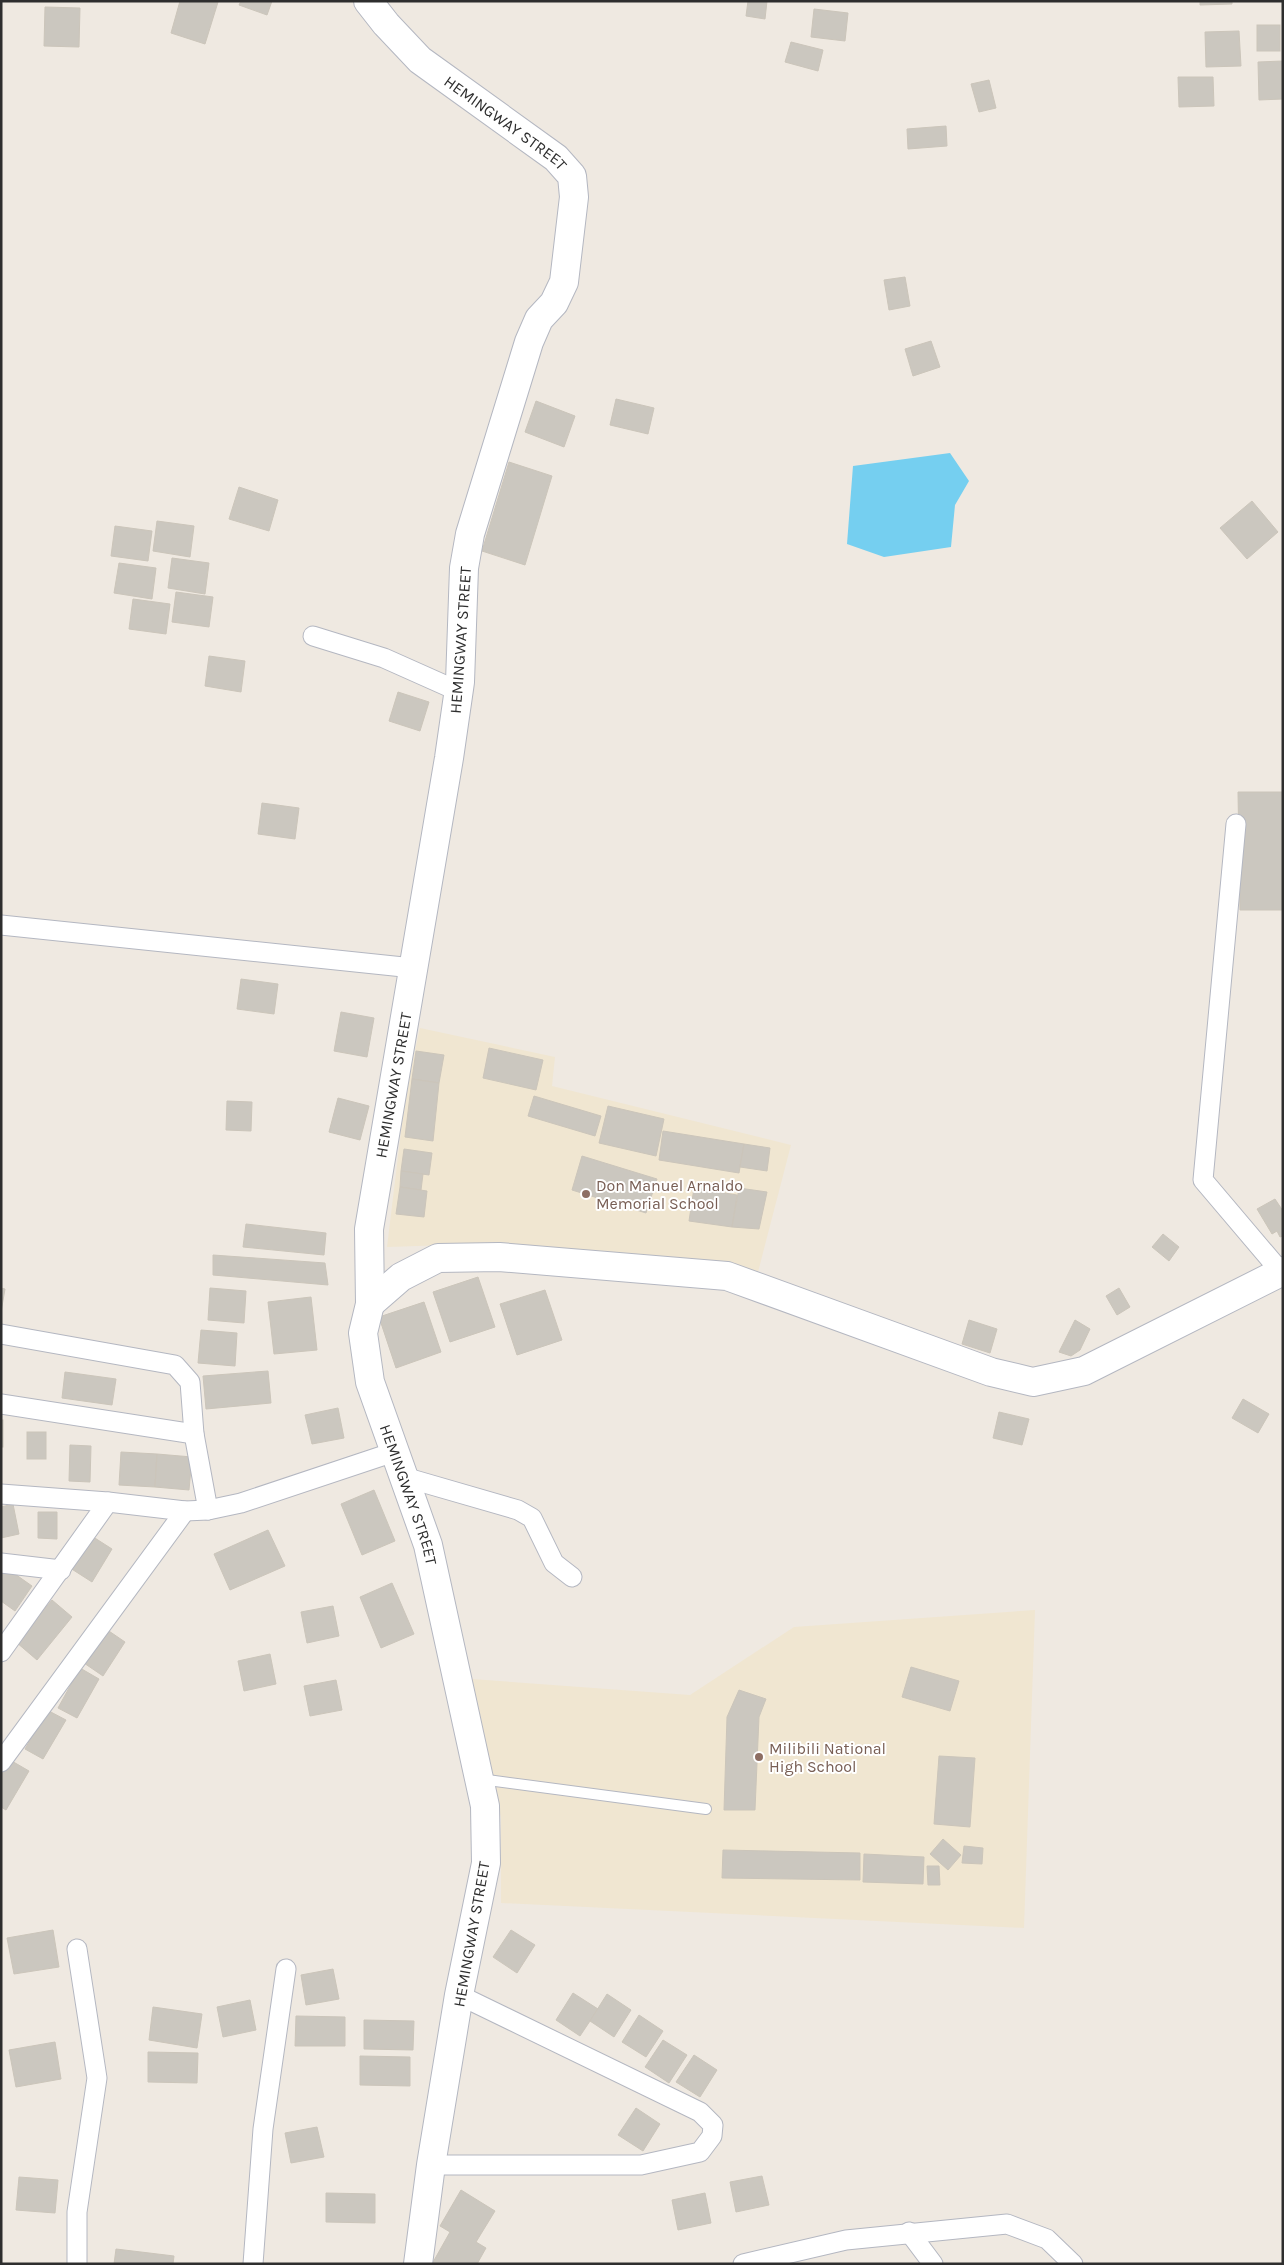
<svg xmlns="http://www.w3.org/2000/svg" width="1284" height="2265" viewBox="0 0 1284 2265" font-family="Karla,sans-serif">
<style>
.education{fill:#f0e6d1}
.water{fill:#75cff0}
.building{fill:#cbc7bf;stroke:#cbc5ba}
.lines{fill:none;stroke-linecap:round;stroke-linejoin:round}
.service-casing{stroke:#b4b7c1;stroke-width:12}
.minor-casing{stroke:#b4b7c1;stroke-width:21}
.secondary-casing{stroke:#b4b7c1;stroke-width:30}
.service{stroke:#fff;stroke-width:10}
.minor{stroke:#fff;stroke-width:19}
.secondary{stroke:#fff;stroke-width:28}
.education-dot{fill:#8d6e63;stroke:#fff;stroke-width:2}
.labels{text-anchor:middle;stroke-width:4;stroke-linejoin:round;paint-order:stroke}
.street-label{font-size:16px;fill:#2e2e2e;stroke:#fff}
.education-label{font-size:16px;fill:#785e54;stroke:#fff;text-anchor:start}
</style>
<rect width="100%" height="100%" fill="#efe9e1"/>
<!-- education -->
<g class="education">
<path d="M420,1028L555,1057L552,1086L791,1145L758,1272L482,1244L387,1247L406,1091Z"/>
<path d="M1035,1610L1024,1928L501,1903V1818L472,1679L690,1695L794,1627Z"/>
</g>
<!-- water -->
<path class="water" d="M950,453L969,481L955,505L951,547L884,557L847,544L853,466Z"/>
<!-- building -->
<g class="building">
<path d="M180,1L218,2L205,44L171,33Z"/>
<path d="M241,1H272L267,15L239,5Z"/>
<path d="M748,1H767L765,19L746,16Z"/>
<path d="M1200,1H1232V4L1200,5Z"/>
<path d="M45,7L80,8L79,47L44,46Z"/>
<path d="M814,9L848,13L845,41L811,37Z"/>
<rect x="1257" y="25" width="23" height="26"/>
<path d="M1239,31L1241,66L1206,67L1205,32Z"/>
<path d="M791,42L823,50L818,71L785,62Z"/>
<path d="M1283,61V99L1259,100L1258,62Z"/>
<path d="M1178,77H1213L1214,106L1179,107Z"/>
<path d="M989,80L996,108L979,112L971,84Z"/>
<path d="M946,126L947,146L908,149L907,129Z"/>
<path d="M905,277L910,306L889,310L884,280Z"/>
<path d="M931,341L940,367L913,376L905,349Z"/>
<path d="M616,399L654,408L648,434L610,425Z"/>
<path d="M536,401L575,416L564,447L525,432Z"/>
<path d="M509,462L552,476L525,565L482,551Z"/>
<path d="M239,487L278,500L269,531L229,519Z"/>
<path d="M1252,501L1278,532L1247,559L1220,528Z"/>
<path d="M157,521L194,526L190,557L153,551Z"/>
<path d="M115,526L152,531L148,561L111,556Z"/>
<path d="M172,558L209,563L205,594L168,588Z"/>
<path d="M119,563L156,568L152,599L114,593Z"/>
<path d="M176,592L213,597L209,627L172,622Z"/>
<path d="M133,599L170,604L166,634L129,629Z"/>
<path d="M209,656L245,661L241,692L205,686Z"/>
<path d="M398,692L429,702L420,731L389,721Z"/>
<path d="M1238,792H1283V910H1240Z"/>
<path d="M262,803L299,808L295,839L258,834Z"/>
<path d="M241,979L278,984L274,1014L237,1009Z"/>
<path d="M341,1012L374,1018L367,1057L334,1051Z"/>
<path d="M489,1048L543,1060L536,1090L483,1078Z"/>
<path d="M416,1051L444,1055L439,1083L412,1079Z"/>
<path d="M412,1079L439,1083L433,1141L405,1137Z"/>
<path d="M534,1096L601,1116L595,1136L528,1116Z"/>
<path d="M338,1098L369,1106L360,1140L329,1132Z"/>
<path d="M227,1101L252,1102L251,1131L226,1130Z"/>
<path d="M608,1106L664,1119L656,1156L599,1143Z"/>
<path d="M663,1131L744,1144L739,1173L659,1160Z"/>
<path d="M744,1144L770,1148L767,1171L740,1167Z"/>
<path d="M404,1149L432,1153L429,1175L401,1171Z"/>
<path d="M582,1156L657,1179L646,1213L572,1190Z"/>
<path d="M401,1171L423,1174L421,1190L400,1187Z"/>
<path d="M400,1187L427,1191L424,1217L396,1214Z"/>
<path d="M694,1188L737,1195L732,1227L689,1221Z"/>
<path d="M739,1188L767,1192L759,1229L732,1227Z"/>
<path d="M1275,1199L1283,1211V1236L1280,1237L1277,1231L1272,1234L1257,1209Z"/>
<path d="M246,1224L326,1233L324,1255L243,1247Z"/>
<path d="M1163,1234L1179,1247L1169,1261L1152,1247Z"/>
<path d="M213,1255L325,1263L328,1285L213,1275Z"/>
<path d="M478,1277L495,1327L450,1342L433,1292Z"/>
<path d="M1,1288L5,1289L1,1312Z"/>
<path d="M210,1288L246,1291L244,1323L208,1320Z"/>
<path d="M1119,1288L1130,1307L1117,1315L1106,1296Z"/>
<path d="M545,1290L562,1340L517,1355L500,1304Z"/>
<path d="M311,1297L317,1350L274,1354L268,1302Z"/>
<path d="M424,1302L441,1352L396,1368L379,1317Z"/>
<path d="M969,1320L997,1329L990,1353L962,1344Z"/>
<path d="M1075,1320L1090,1329L1080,1350L1071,1356L1059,1352Z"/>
<path d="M201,1330L237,1333L235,1366L198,1363Z"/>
<path d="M268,1371L271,1403L206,1409L203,1376Z"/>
<path d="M65,1372L116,1379L112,1405L62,1398Z"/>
<path d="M1243,1399L1269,1414L1258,1433L1232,1418Z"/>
<path d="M338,1408L344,1438L312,1444L305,1415Z"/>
<path d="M999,1412L1029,1419L1022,1445L993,1438Z"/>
<rect x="1" y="1420" width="2" height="27"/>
<rect x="27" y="1432" width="19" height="27"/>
<path d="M70,1445L91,1446L90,1482L69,1481Z"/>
<path d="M121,1452L157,1454L155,1487L119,1485Z"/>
<path d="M157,1454L192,1457L189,1490L155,1487Z"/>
<path d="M374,1490L395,1541L362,1555L341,1504Z"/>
<path d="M13,1504L19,1534L1,1538V1507Z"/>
<path d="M38,1512H57V1539L38,1538Z"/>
<path d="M268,1530L285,1566L230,1590L214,1554Z"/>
<path d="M87,1533L112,1549L92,1582L67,1566Z"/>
<path d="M5,1567L32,1586L15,1611L1,1601V1572Z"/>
<path d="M392,1583L414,1634L381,1648L360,1597Z"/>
<path d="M52,1600L72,1617L37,1660L16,1642Z"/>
<path d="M333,1606L339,1636L307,1643L301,1612Z"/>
<path d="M103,1627L125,1642L103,1676L81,1661Z"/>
<path d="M270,1654L276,1684L244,1691L238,1661Z"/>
<path d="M911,1667L959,1681L950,1711L902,1697Z"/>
<path d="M80,1668L99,1679L77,1718L58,1708Z"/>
<path d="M336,1680L342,1710L310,1716L304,1686Z"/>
<path d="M739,1690L766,1699L759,1717L755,1810H724L727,1717Z"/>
<path d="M47,1710L66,1720L43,1759L25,1749Z"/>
<path d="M939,1756L975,1758L970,1827L934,1824Z"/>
<path d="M10,1760L29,1771L6,1810L1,1807V1776Z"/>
<path d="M943,1839L961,1855L948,1870L930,1854Z"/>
<path d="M964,1846L983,1848L982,1864L962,1863Z"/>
<path d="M723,1850L860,1853V1880L722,1878Z"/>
<path d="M864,1854L924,1857L923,1884L863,1882Z"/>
<path d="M927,1866H939L940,1885H928Z"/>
<path d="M53,1930L59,1967L14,1974L7,1938Z"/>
<path d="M511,1930L535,1945L517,1973L493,1957Z"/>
<path d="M333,1969L339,1999L306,2005L301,1975Z"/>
<path d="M573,1993L598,2009L580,2036L556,2020Z"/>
<path d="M607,1994L631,2010L614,2037L590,2021Z"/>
<path d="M250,2000L256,2030L223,2037L217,2007Z"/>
<path d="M153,2007L202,2014L197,2048L149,2040Z"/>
<path d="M639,2015L663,2031L646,2057L622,2042Z"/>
<path d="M296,2016L345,2017V2046H295Z"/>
<path d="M364,2020L414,2021L413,2050L364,2049Z"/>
<path d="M663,2040L687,2055L669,2083L645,2067Z"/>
<path d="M55,2042L61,2079L16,2087L9,2050Z"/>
<path d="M148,2052L198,2053L197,2083L148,2082Z"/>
<path d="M694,2055L717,2070L700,2097L676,2082Z"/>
<path d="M360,2056L410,2057V2086L360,2085Z"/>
<path d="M636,2108L660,2124L643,2151L618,2135Z"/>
<path d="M317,2127L324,2157L291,2163L285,2133Z"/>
<path d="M762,2176L769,2205L736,2212L730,2182Z"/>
<path d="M19,2177L58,2180L55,2213L16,2210Z"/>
<path d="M461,2190L495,2211L476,2242L486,2248L477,2264H432L450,2232L440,2226Z"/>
<path d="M326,2193L375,2194V2223L326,2222Z"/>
<path d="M705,2193L711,2223L678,2230L672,2200Z"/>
<path d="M116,2249L174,2256L173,2264H114Z"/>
</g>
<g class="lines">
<!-- service casing -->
<g class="service-casing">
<path id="service" d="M480,1779L706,1809"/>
</g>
<!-- minor casing -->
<g class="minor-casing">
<g id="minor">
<path d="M313,636L384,658L458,691"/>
<path d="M1236,824L1203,1180L1281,1272"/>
<path d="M1,925L413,968"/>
<path d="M1,1334L175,1365L190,1382L194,1434L208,1510"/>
<path d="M1,1404L194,1434"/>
<path d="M404,1477L518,1510L532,1518L554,1563L572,1577"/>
<path d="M1,1494L108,1502L185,1511L208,1510L241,1503L394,1452"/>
<path d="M1,1563L61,1570"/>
<path d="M1,1652L108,1502"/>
<path d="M1,1762L185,1511"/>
<path d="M431,2165H641L700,2152L712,2136L713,2125L700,2112L459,1995"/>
<path d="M909,2232L933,2264"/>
<path d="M77,2264V2212L97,2078L77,1949"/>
<path d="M253,2264L263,2129L286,1969"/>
<path d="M743,2264L846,2240L1007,2224L1047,2239L1073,2264"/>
</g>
</g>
<!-- secondary casing -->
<g class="secondary-casing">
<g id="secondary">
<path id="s1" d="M368,1L386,24L420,60L556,158L572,176L574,197L564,282L554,303L539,319L529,342L470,534L464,568L460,682L449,758L369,1229L370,1304L363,1333L370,1382L428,1545L485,1806L486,1863L459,1995L431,2165L418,2264"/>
<path d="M370,1304L401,1277L438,1258L499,1257L727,1276L991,1372L1033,1382L1084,1371L1283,1271"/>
</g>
</g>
<!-- service -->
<use href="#service" class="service"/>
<!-- minor -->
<use href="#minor" class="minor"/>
<!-- secondary -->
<use href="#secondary" class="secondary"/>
</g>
<!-- markers -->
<g class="education-dot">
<circle cx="586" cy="1194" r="5"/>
<circle cx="759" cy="1757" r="5"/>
</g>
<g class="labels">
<!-- street labels -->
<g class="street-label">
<text dy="6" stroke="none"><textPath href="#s1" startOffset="185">HEMINGWAY STREET</textPath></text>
<text transform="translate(460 640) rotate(-86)" y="6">HEMINGWAY STREET</text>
<text transform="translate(393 1085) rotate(-80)" y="6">HEMINGWAY STREET</text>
<text dy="6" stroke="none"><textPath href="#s1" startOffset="1625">HEMINGWAY STREET</textPath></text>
<text transform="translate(471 1934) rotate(-80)" y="6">HEMINGWAY STREET</text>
</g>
<!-- education labels -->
<g class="education-label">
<text x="596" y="1191">Don Manuel Arnaldo<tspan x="596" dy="18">Memorial School</tspan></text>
<text x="769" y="1754">Milibili National<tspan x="769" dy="18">High School</tspan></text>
</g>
</g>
<!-- border -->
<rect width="1284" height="2265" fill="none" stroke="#2e2e2e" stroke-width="5"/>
</svg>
